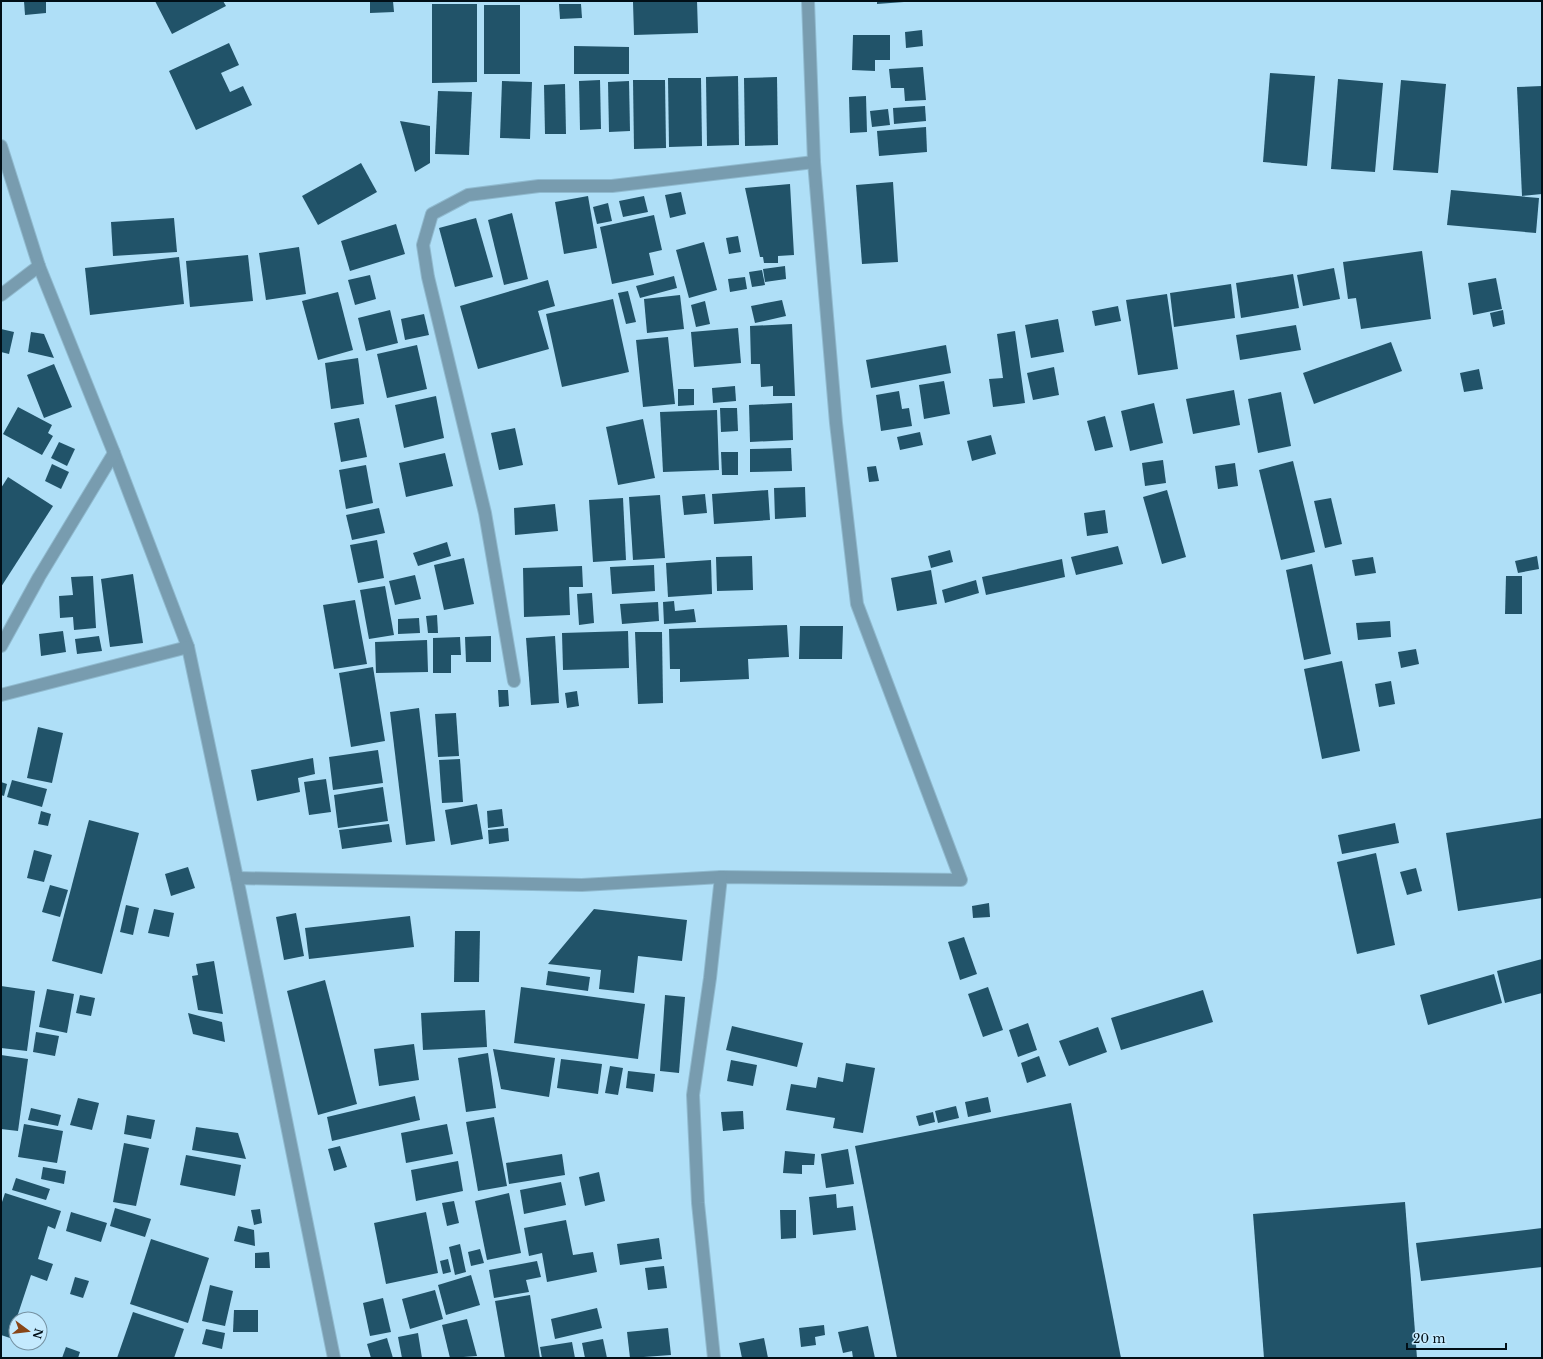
<svg xmlns="http://www.w3.org/2000/svg" width="1543" height="1359" viewBox="0 0 1543 1359" font-family="'Libre Baskerville',serif">
<style>
.building{fill:#215369}
.lines{fill:none;stroke-linecap:round;stroke-linejoin:round}
.minor-casing{stroke:#90bacf;stroke-width:14}
.minor{stroke:#789caf;stroke-width:12}
</style>
<rect width="100%" height="100%" fill="#afdff7"/>
<!-- building -->
<g class="building">
<path d="M24,1H46V13L25,15Z"/>
<path d="M155,1H223L226,6L172,34Z"/>
<path d="M370,1H393L394,12L370,13Z"/>
<path d="M697,1L698,33L634,35L633,2Z"/>
<path d="M877,1H904V2L877,4Z"/>
<path d="M432,4H477V82L432,83Z"/>
<path d="M559,4H581L582,18L560,19Z"/>
<rect x="484" y="5" width="36" height="69"/>
<path d="M922,30L923,46L906,48L905,32Z"/>
<path d="M853,35H890V60H875V71L852,70Z"/>
<path d="M229,43L239,65L221,73L230,92L243,86L252,105L196,130L169,71Z"/>
<path d="M574,46L629,47V74H574Z"/>
<path d="M923,67L926,100L905,101L904,88H891L889,69Z"/>
<path d="M1270,73L1315,76L1307,166L1263,162Z"/>
<path d="M738,76L739,145L707,146L706,77Z"/>
<path d="M777,77L778,145L745,146L744,78Z"/>
<path d="M668,78H701L702,146L669,147Z"/>
<path d="M1338,79L1383,83L1375,172L1331,169Z"/>
<path d="M600,80L601,129L580,130L579,81Z"/>
<path d="M633,80H665L666,148L634,149Z"/>
<path d="M1401,80L1446,84L1438,173L1393,170Z"/>
<path d="M502,81L532,82L530,139L500,138Z"/>
<path d="M629,81L630,131L609,132L608,82Z"/>
<path d="M565,84L566,134H545L544,85Z"/>
<path d="M1542,86V194L1522,196L1517,87Z"/>
<path d="M438,91L472,92L469,155L435,154Z"/>
<path d="M866,96L867,132L850,133L849,97Z"/>
<path d="M925,106L926,121L894,124L893,108Z"/>
<path d="M888,109L890,125L872,127L870,111Z"/>
<path d="M400,121L430,126V163L415,172Z"/>
<path d="M926,127L927,152L879,156L877,131Z"/>
<path d="M361,163L377,192L318,225L302,196Z"/>
<path d="M893,182L898,262L862,264L856,185Z"/>
<path d="M790,184L794,255L778,256V263H764L763,257H760L745,188Z"/>
<path d="M1451,190L1539,198L1536,233L1447,225Z"/>
<path d="M681,192L686,214L670,218L665,195Z"/>
<path d="M588,196L597,248L564,254L555,202Z"/>
<path d="M644,196L648,212L623,217L619,201Z"/>
<path d="M608,203L612,221L597,224L593,207Z"/>
<path d="M512,213L528,279L504,285L488,220Z"/>
<path d="M654,215L662,250L649,253L654,275L612,284L600,227Z"/>
<path d="M174,218L177,252L113,256L111,222Z"/>
<path d="M476,218L493,277L455,287L439,228Z"/>
<path d="M396,224L405,254L350,271L341,241Z"/>
<path d="M738,236L741,252L729,254L726,238Z"/>
<path d="M704,242L717,290L689,298L676,250Z"/>
<path d="M299,247L306,294L266,300L259,253Z"/>
<path d="M1422,251L1431,319L1361,329L1356,298L1348,299L1343,262Z"/>
<path d="M248,255L253,301L190,307L186,261Z"/>
<path d="M179,257L184,304L90,315L85,268Z"/>
<path d="M785,266L786,279L765,282L763,269Z"/>
<path d="M1334,268L1340,299L1303,306L1297,275Z"/>
<path d="M762,270L765,285L752,287L749,272Z"/>
<path d="M1293,274L1299,308L1241,318L1236,283Z"/>
<path d="M370,275L376,299L355,305L348,280Z"/>
<path d="M674,276L677,288L640,298L636,286Z"/>
<path d="M745,277L747,289L730,292L728,279Z"/>
<path d="M1496,278L1502,309L1473,315L1468,283Z"/>
<path d="M548,280L555,306L538,311L549,349L478,369L460,306Z"/>
<path d="M1231,284L1235,318L1174,327L1170,293Z"/>
<path d="M628,291L636,322L626,324L618,293Z"/>
<path d="M338,292L353,350L318,360L302,301Z"/>
<path d="M1167,294L1178,369L1138,375L1126,300Z"/>
<path d="M680,295L684,329L647,333L644,299Z"/>
<path d="M613,299L629,372L562,387L546,314Z"/>
<path d="M782,300L786,316L755,323L751,306Z"/>
<path d="M705,301L710,324L696,327L691,305Z"/>
<path d="M1118,306L1121,321L1095,326L1092,311Z"/>
<path d="M390,310L398,343L366,351L358,318Z"/>
<path d="M1503,310L1505,324L1493,327L1490,313Z"/>
<path d="M424,314L429,335L405,340L401,319Z"/>
<path d="M1058,319L1064,352L1031,358L1025,325Z"/>
<path d="M792,324L795,396H773V386L761,387L760,364H751L750,326Z"/>
<path d="M1296,325L1301,350L1240,360L1236,335Z"/>
<path d="M738,328L741,363L694,367L691,332Z"/>
<path d="M1,329L14,332L9,354L1,352Z"/>
<path d="M1015,331L1025,403L993,407L989,379L1003,378L997,334Z"/>
<path d="M31,332L44,334L54,358L28,352Z"/>
<path d="M668,337L675,404L643,407L636,340Z"/>
<path d="M1391,342L1402,371L1314,404L1303,373Z"/>
<path d="M417,345L427,389L387,398L377,354Z"/>
<path d="M946,345L951,373L871,388L866,360Z"/>
<path d="M358,358L364,404L331,409L325,363Z"/>
<path d="M54,364L72,407L44,418L27,375Z"/>
<path d="M1054,367L1059,395L1033,400L1027,373Z"/>
<path d="M1479,369L1483,389L1464,392L1460,373Z"/>
<path d="M944,381L950,414L924,419L919,385Z"/>
<path d="M735,386L736,401L713,403L712,388Z"/>
<path d="M678,389H694V405L678,406Z"/>
<path d="M1234,390L1240,425L1193,434L1186,399Z"/>
<path d="M899,391L902,409L909,408L912,426L881,431L876,395Z"/>
<path d="M1281,392L1291,446L1258,453L1248,399Z"/>
<path d="M436,396L444,438L404,448L395,405Z"/>
<path d="M792,403L793,440L750,442L749,405Z"/>
<path d="M1154,403L1163,443L1130,451L1121,411Z"/>
<path d="M18,407L52,425L48,433L53,436L42,455L3,434Z"/>
<path d="M720,408H737L738,431L721,432Z"/>
<path d="M717,410L719,470L663,472L660,412Z"/>
<path d="M1105,416L1113,447L1095,451L1087,421Z"/>
<path d="M359,418L367,457L341,462L334,423Z"/>
<path d="M643,419L655,478L618,485L606,427Z"/>
<path d="M515,428L523,465L499,470L491,433Z"/>
<path d="M920,432L923,445L900,450L897,437Z"/>
<path d="M991,435L996,454L972,461L967,441Z"/>
<path d="M59,442L75,449L67,466L51,458Z"/>
<path d="M791,448L792,471L750,472V449Z"/>
<path d="M721,452H738V475H722Z"/>
<path d="M445,453L453,486L406,497L399,463Z"/>
<path d="M1163,460L1166,483L1145,486L1142,463Z"/>
<path d="M1293,461L1315,552L1281,560L1259,470Z"/>
<path d="M1235,463L1238,486L1218,489L1215,466Z"/>
<path d="M52,464L69,472L61,489L45,481Z"/>
<path d="M366,465L373,503L346,509L339,470Z"/>
<path d="M876,466L879,481L869,482L867,467Z"/>
<path d="M8,477L53,506L1,587V488Z"/>
<path d="M805,487L806,517L775,519L774,488Z"/>
<path d="M768,490L770,520L714,524L712,494Z"/>
<path d="M1167,490L1186,557L1162,564L1143,497Z"/>
<path d="M705,494L707,513L684,515L682,496Z"/>
<path d="M660,495L665,558L633,560L629,497Z"/>
<path d="M623,498L626,560L593,562L589,500Z"/>
<path d="M1331,498L1342,544L1325,548L1314,501Z"/>
<path d="M555,504L558,531L515,535L514,508Z"/>
<path d="M379,508L385,533L352,540L346,515Z"/>
<path d="M1105,510L1108,533L1087,536L1084,513Z"/>
<path d="M377,540L384,578L358,583L350,545Z"/>
<path d="M447,542L451,556L418,566L413,553Z"/>
<path d="M1118,546L1123,564L1076,575L1071,557Z"/>
<path d="M950,550L953,562L931,568L928,556Z"/>
<path d="M752,556L753,590L717,591L716,557Z"/>
<path d="M1537,556L1539,569L1518,573L1515,561Z"/>
<path d="M1373,557L1376,573L1355,576L1352,560Z"/>
<path d="M464,558L474,604L444,610L434,565Z"/>
<path d="M1062,559L1065,577L986,595L982,577Z"/>
<path d="M711,560L712,594L668,597L666,563Z"/>
<path d="M1312,564L1331,654L1304,660L1286,570Z"/>
<path d="M654,565L655,591L612,594L610,567Z"/>
<path d="M582,566L583,587H569L570,615L524,617L523,568Z"/>
<path d="M931,570L937,604L897,611L891,578Z"/>
<path d="M133,574L143,643L110,647L101,579Z"/>
<path d="M415,575L421,599L395,605L389,581Z"/>
<path d="M93,576L96,628L74,630L73,617L60,618L59,596L73,595L71,577Z"/>
<path d="M1506,576H1522V614H1505Z"/>
<path d="M976,580L979,593L945,603L942,590Z"/>
<path d="M385,586L394,635L369,639L360,590Z"/>
<path d="M592,593L594,623L579,625L577,594Z"/>
<path d="M355,600L367,664L334,669L323,605Z"/>
<path d="M674,601L675,611L694,609L696,622L664,624L663,602Z"/>
<path d="M658,602L659,621L622,624L620,604Z"/>
<path d="M437,615L438,633H428L426,616Z"/>
<path d="M419,618L420,633L398,634V619Z"/>
<path d="M1390,621L1391,637L1358,640L1356,623Z"/>
<path d="M787,625L789,657L748,659L749,679L680,682V669H670L669,629Z"/>
<path d="M800,626H843L842,659H799Z"/>
<path d="M63,631L66,652L41,656L39,634Z"/>
<path d="M628,631L629,668L563,670L562,633Z"/>
<path d="M635,632H662L663,703L638,704Z"/>
<path d="M99,636L102,651L77,654L75,639Z"/>
<path d="M491,636V662H466L465,637Z"/>
<path d="M555,636L559,703L531,705L526,638Z"/>
<path d="M460,637L461,655H451V673H433V638Z"/>
<path d="M427,640L428,672L376,673L375,642Z"/>
<path d="M1416,649L1419,664L1401,668L1398,652Z"/>
<path d="M1342,661L1360,751L1322,759L1304,669Z"/>
<path d="M373,667L385,741L351,747L339,673Z"/>
<path d="M1391,681L1395,704L1379,707L1375,684Z"/>
<path d="M498,690H508L509,706L499,707Z"/>
<path d="M577,691L579,706L567,708L565,693Z"/>
<path d="M419,708L435,841L406,845L390,712Z"/>
<path d="M456,713L459,756L438,757L435,714Z"/>
<path d="M38,727L63,733L52,783L27,778Z"/>
<path d="M378,750L383,783L333,790L329,757Z"/>
<path d="M313,758L315,774L298,778L300,792L257,801L251,770Z"/>
<path d="M460,759L463,802L442,803L439,760Z"/>
<path d="M326,779L331,812L309,815L304,782Z"/>
<path d="M12,780L47,789L42,807L7,797Z"/>
<path d="M1,782L7,784L4,796L1,795Z"/>
<path d="M383,787L388,821L338,828L334,795Z"/>
<path d="M477,804L483,839L451,845L445,810Z"/>
<path d="M502,809L504,826L488,828L487,811Z"/>
<path d="M41,811L51,814L48,826L38,824Z"/>
<path d="M1542,818V898L1458,911L1446,833Z"/>
<path d="M89,820L139,833L102,974L52,961Z"/>
<path d="M1395,823L1399,843L1342,854L1338,835Z"/>
<path d="M389,824L392,842L342,849L339,830Z"/>
<path d="M508,828L509,841L489,844L488,830Z"/>
<path d="M34,850L52,855L44,882L27,878Z"/>
<path d="M1376,853L1395,945L1357,954L1337,862Z"/>
<path d="M188,867L195,888L171,896L165,874Z"/>
<path d="M1416,868L1422,891L1407,895L1400,872Z"/>
<path d="M50,885L68,890L60,917L42,912Z"/>
<path d="M989,903L990,917L973,918L972,906Z"/>
<path d="M126,905L139,908L133,935L120,932Z"/>
<path d="M154,909L174,913L169,937L148,933Z"/>
<path d="M594,909L687,920L682,961L638,956L634,993L599,989L601,970L548,964Z"/>
<path d="M296,913L304,956L284,960L276,917Z"/>
<path d="M410,916L414,947L309,959L305,928Z"/>
<path d="M455,931H480L479,982H454Z"/>
<path d="M964,937L977,974L960,980L948,942Z"/>
<path d="M1542,959V993L1505,1003L1497,971Z"/>
<path d="M214,961L223,1014L198,1010L192,976L198,975L196,964Z"/>
<path d="M548,971L590,977L588,991L546,985Z"/>
<path d="M1494,974L1502,1003L1428,1025L1420,995Z"/>
<path d="M325,980L357,1104L318,1115L287,991Z"/>
<path d="M1,986L35,991L27,1051L1,1048Z"/>
<path d="M521,987L645,1004L638,1059L514,1043Z"/>
<path d="M988,987L1003,1030L983,1037L968,994Z"/>
<path d="M47,989L74,994L67,1033L39,1027Z"/>
<path d="M1203,990L1213,1022L1121,1050L1111,1018Z"/>
<path d="M80,995L95,998L91,1016L76,1013Z"/>
<path d="M665,995L685,997L679,1073L660,1071Z"/>
<path d="M485,1010L487,1047L423,1050L421,1013Z"/>
<path d="M188,1013L222,1022L225,1042L193,1034Z"/>
<path d="M1028,1023L1037,1050L1018,1057L1009,1030Z"/>
<path d="M732,1026L803,1043L797,1067L726,1050Z"/>
<path d="M1098,1027L1107,1052L1069,1066L1059,1041Z"/>
<path d="M36,1032L59,1036L55,1056L33,1052Z"/>
<path d="M414,1044L419,1080L379,1086L374,1049Z"/>
<path d="M493,1049L555,1058L549,1097L501,1089Z"/>
<path d="M488,1053L496,1108L466,1112L458,1058Z"/>
<path d="M1,1055L28,1059L18,1131L1,1129Z"/>
<path d="M1039,1056L1046,1076L1027,1083L1021,1063Z"/>
<path d="M561,1059L602,1064L598,1094L557,1088Z"/>
<path d="M731,1060L757,1065L753,1086L727,1081Z"/>
<path d="M846,1063L875,1068L863,1133L833,1128L835,1118L786,1110L791,1084L816,1088L818,1077L843,1082Z"/>
<path d="M610,1066L623,1068L618,1095L605,1093Z"/>
<path d="M628,1071L655,1074L653,1092L626,1088Z"/>
<path d="M415,1096L420,1120L332,1141L327,1117Z"/>
<path d="M988,1097L991,1112L968,1117L965,1102Z"/>
<path d="M78,1098L99,1103L92,1130L70,1125Z"/>
<path d="M1071,1103L1121,1358H897L855,1146Z"/>
<path d="M956,1106L959,1118L938,1123L935,1111Z"/>
<path d="M31,1108L61,1115L58,1126L28,1120Z"/>
<path d="M743,1111L744,1129L723,1131L721,1112Z"/>
<path d="M933,1112L935,1122L919,1126L916,1116Z"/>
<path d="M127,1115L155,1120L151,1139L124,1134Z"/>
<path d="M494,1117L507,1186L478,1191L466,1122Z"/>
<path d="M24,1124L63,1131L57,1163L18,1157Z"/>
<path d="M447,1124L453,1154L406,1163L401,1133Z"/>
<path d="M196,1127L238,1133L246,1159L192,1150Z"/>
<path d="M124,1143L149,1148L136,1206L113,1202Z"/>
<path d="M340,1146L347,1167L334,1171L328,1149Z"/>
<path d="M848,1149L854,1184L826,1188L821,1154Z"/>
<path d="M785,1151L815,1154L814,1165H802V1174L783,1173Z"/>
<path d="M562,1154L565,1175L509,1184L506,1163Z"/>
<path d="M186,1155L241,1165L235,1196L180,1185Z"/>
<path d="M458,1161L463,1191L416,1201L411,1170Z"/>
<path d="M43,1167L66,1171L64,1184L41,1179Z"/>
<path d="M599,1172L605,1201L585,1206L579,1177Z"/>
<path d="M16,1178L50,1189L46,1200L12,1190Z"/>
<path d="M561,1182L566,1205L524,1214L520,1190Z"/>
<path d="M5,1193L61,1211L55,1229L48,1226L38,1259L53,1264L47,1281L31,1275L10,1338L1,1335V1205Z"/>
<path d="M509,1193L521,1253L487,1260L475,1201Z"/>
<path d="M836,1194L837,1208L853,1206L856,1230L813,1235L809,1197Z"/>
<path d="M454,1201L459,1223L447,1226L442,1203Z"/>
<path d="M1405,1202L1417,1358H1264L1253,1214Z"/>
<path d="M115,1208L151,1219L145,1237L110,1226Z"/>
<path d="M260,1209L262,1223L254,1225L251,1210Z"/>
<path d="M780,1210H796V1238L781,1239Z"/>
<path d="M71,1212L107,1223L101,1242L66,1231Z"/>
<path d="M426,1212L438,1273L386,1284L374,1223Z"/>
<path d="M566,1220L573,1255L593,1252L597,1272L547,1282L542,1253L529,1256L524,1228Z"/>
<path d="M238,1226L254,1230L255,1246L234,1241Z"/>
<path d="M1542,1228V1267L1421,1281L1416,1243Z"/>
<path d="M659,1238L662,1259L620,1265L617,1244Z"/>
<path d="M151,1239L209,1258L188,1323L130,1304Z"/>
<path d="M460,1244L466,1272L455,1275L449,1247Z"/>
<path d="M480,1249L484,1263L471,1266L468,1252Z"/>
<path d="M269,1252L270,1268H255V1253Z"/>
<path d="M448,1259L451,1272L443,1274L440,1261Z"/>
<path d="M537,1261L541,1277L526,1280L529,1292L494,1298L489,1270Z"/>
<path d="M664,1266L667,1288L648,1290L645,1268Z"/>
<path d="M471,1275L480,1305L446,1315L438,1285Z"/>
<path d="M75,1277L89,1281L83,1298L70,1294Z"/>
<path d="M210,1285L233,1291L225,1326L202,1321Z"/>
<path d="M435,1290L443,1319L410,1329L402,1299Z"/>
<path d="M530,1295L540,1358H505L495,1301Z"/>
<path d="M383,1298L391,1332L370,1336L363,1303Z"/>
<path d="M597,1308L602,1328L555,1339L551,1319Z"/>
<path d="M234,1310H258V1332H233Z"/>
<path d="M133,1312L184,1329L174,1358H117Z"/>
<path d="M467,1319L477,1356L450,1358L442,1325Z"/>
<path d="M824,1325L825,1335L815,1337L816,1345L801,1347L799,1328Z"/>
<path d="M868,1326L875,1358H853L852,1351L843,1353L838,1332Z"/>
<path d="M668,1328L671,1355L630,1358L627,1332Z"/>
<path d="M206,1329L225,1333L222,1349L202,1344Z"/>
<path d="M418,1333L422,1358H402L398,1337Z"/>
<path d="M387,1338L393,1358H371L367,1344Z"/>
<path d="M764,1338L768,1358H742L739,1343Z"/>
<path d="M603,1339L607,1358H585L582,1343Z"/>
<path d="M572,1342L575,1358H542L540,1347Z"/>
<path d="M66,1347L80,1352L78,1358H62Z"/>
</g>
<g class="lines">
<!-- minor casing -->
<g class="minor-casing">
<g id="minor">
<path d="M1,146L39,266L114,453L188,647L237,878L334,1358"/>
<path d="M1,295L39,266"/>
<path d="M1,646L39,577L114,453"/>
<path d="M514,681L485,513L428,277L423,245L432,214L468,195L539,186H612L814,162"/>
<path d="M1,695L188,647"/>
<path d="M237,878L582,885L721,877L961,880L857,604L836,423L814,162L808,1"/>
<path d="M714,1358L698,1203L693,1095L710,978L721,877"/>
</g>
</g>
<!-- minor -->
<use href="#minor" class="minor"/>
</g>
<!-- border -->
<rect width="1543" height="1359" fill="none" stroke="#010f17" stroke-width="4"/>
<!-- north arrow -->
<g transform="translate(28 1331) rotate(105)"><circle r="19" fill="#c4eafe" stroke="#7692a2"/>
<path d="M0-3L7 15L0 10L-7 15Z" fill="#884517"/>
<text y="-6" font-size="11" font-weight="bold" text-anchor="middle" fill="#010f17">N</text>
</g>
<!-- scale -->
<path d="M1407 1343v6h99v-6" fill="none" stroke="#010f17" stroke-width="2"/>
<text x="1413" y="1343" font-size="12" fill="#010f17" stroke="#c4eafe" stroke-width="3" paint-order="stroke">20 m</text>
</svg>
